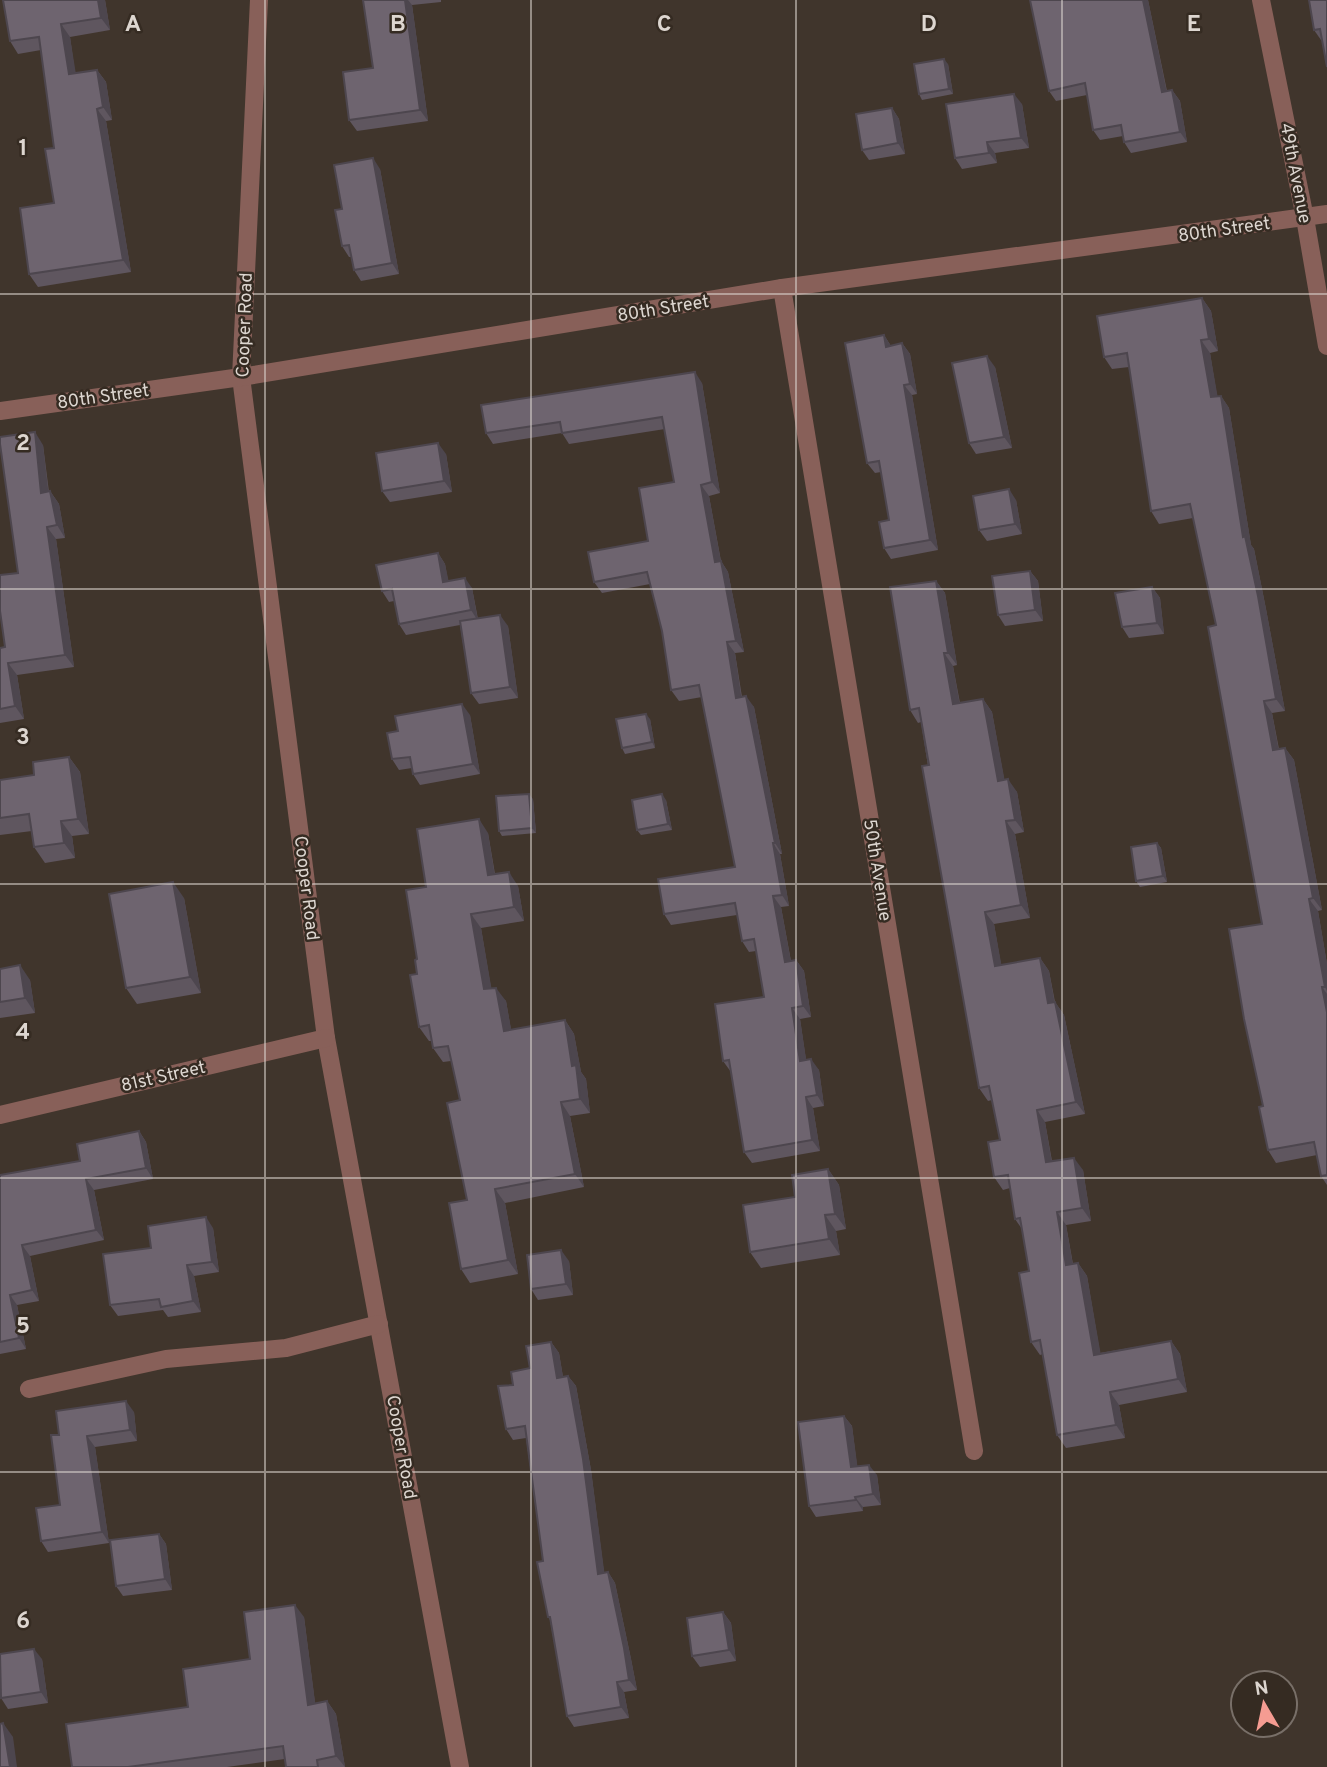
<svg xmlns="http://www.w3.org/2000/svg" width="1327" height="1767" viewBox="0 0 1327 1767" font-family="Overpass,sans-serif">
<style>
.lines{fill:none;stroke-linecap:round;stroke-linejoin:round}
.minor{stroke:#886059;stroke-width:18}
.wall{fill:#5f565f}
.shaded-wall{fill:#4d464e}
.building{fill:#6e646f;stroke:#4d464e;stroke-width:2}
.grid{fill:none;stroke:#ddd6d0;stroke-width:2;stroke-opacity:0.55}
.labels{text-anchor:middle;stroke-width:5;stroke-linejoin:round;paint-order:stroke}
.street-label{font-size:18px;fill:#ddd6d0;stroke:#352b22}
.grid-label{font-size:23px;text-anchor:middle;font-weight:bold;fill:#ddd6d0;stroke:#352b22;stroke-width:5;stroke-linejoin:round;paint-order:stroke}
</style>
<rect width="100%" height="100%" fill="#40352c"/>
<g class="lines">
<!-- minor -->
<g class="minor">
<path d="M259,0L241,377L326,1038L460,1767"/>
<path d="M1261,0L1305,218L1327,346"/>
<path d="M782,288L974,1451"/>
<path d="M0,411L241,377L782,288L1327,214"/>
<path d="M0,1115L326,1038"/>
<path d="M29,1389L166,1359L286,1348L379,1324"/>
</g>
</g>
<!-- wall -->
<g class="wall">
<path d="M105,0L110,30L70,37L75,73L97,70L106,82L112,120L106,121L131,272L38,287L29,274L54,203V148L41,50L18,54L10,41Z"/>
<path d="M363,0H441V2L412,5L428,121L357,131L349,120L373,68Z"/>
<path d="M1030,0H1148L1167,91L1172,90L1180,101L1187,142L1131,153L1124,142L1123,136L1100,140L1093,130L1087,95L1056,101L1049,91Z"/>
<path d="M1327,0L1322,40H1321L1314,30Z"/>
<path d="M948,64L953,94L922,100L919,94Z"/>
<path d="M1022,104L1029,148L995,153L997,163L962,169L955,158Z"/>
<path d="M892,108L899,119L905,154L869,160L862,150Z"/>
<path d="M380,169L399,274L361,281L354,270L351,257H349L342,246V209Z"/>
<path d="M1202,298L1211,311L1218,351L1210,353L1217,396H1221L1229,408L1251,545L1254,549L1266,609L1285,711L1272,713L1279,749L1285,748L1294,760L1322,910L1318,911L1327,964V1185L1321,1176L1317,1155L1276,1163L1268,1150L1263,1106L1262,924L1216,625L1193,518L1159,524L1151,511L1129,367L1112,369L1104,357Z"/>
<path d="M884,335L891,346L902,343L910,354L917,394L912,395L938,550L891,559L884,548L889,520L881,472L875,473L867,463Z"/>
<path d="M995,367L1012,448L976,454L969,443Z"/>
<path d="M702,383L720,493L709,496L721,561L728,572L744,652L735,653L742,697L754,707L782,854H780L789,906L781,907L791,961L796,960L804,971L811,1017L800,1019L806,1060L819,1070L824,1106L813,1108L820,1151L752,1163L744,1152L731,1072L723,1061L764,997L756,951L749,952L742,941L737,915L671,925L664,914L735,867L702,697L679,701L671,690L662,631L650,584L602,593L594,582L648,541L674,482L665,429L569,444L562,433L493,444L486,433Z"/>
<path d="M43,445L49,492L50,491L59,504L65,538L56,539L74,667L17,675L24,719L0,723V648L5,647L18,573Z"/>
<path d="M446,454L452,492L390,502L382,491Z"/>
<path d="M1016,500L1022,534L987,541L979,530Z"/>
<path d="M438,553L445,564L448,581L472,588L478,619L508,626L518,698L479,704L471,693L460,625L406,635L399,624L394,601L389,602L382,591Z"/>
<path d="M1030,571L1038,581L1043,621L1005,626L998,615Z"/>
<path d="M936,581L945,593L957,665L953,666L960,703L983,699L992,712L1004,779L1017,792L1024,832L1015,834L1030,918L994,924L1001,965L1040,958L1049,971L1055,1002L1064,1015L1085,1114L1045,1122L1052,1161L1083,1170L1091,1221L1066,1225L1073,1264L1078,1263L1087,1276L1100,1353L1171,1341L1180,1354L1187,1392L1119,1405L1125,1438L1066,1448L1057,1435L1043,1354L1040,1355L1031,1342L1029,1271L1022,1229L1015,1219L1010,1188L1003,1190L994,1177L1000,1140L992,1100L988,1101L979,1088L921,722L918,723L910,710Z"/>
<path d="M1152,587L1160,598L1164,634L1129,638L1122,627Z"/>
<path d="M470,715L480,774L420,785L413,774L412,768L399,770L392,759Z"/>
<path d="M650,719L655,748L625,754L622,748Z"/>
<path d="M69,757L80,772L89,834L72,836L75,858L45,863L34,847L32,831L0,835V780L34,775Z"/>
<path d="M533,799L536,833L502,836L499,831Z"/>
<path d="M666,800L672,830L641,835L637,830Z"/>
<path d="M488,833L495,874L518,886L524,921L481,928L491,988L506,1001L511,1030L565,1020L574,1034L581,1072L586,1079L590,1113L570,1116L584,1187L505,1203L518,1274L470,1283L461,1269L467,1200L460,1100L451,1061L443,1062L433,1048L432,1041H429L419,1027L417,974L426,887Z"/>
<path d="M1157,843L1161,848L1167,882L1140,887L1136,881Z"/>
<path d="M184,898L201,993L137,1004L126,988Z"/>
<path d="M0,969L30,980L35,1013L0,1018Z"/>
<path d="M139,1131L146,1142L153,1179L94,1190L104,1240L30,1256L39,1301L17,1305L26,1349L0,1354V1175L80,1161Z"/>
<path d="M828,1169L839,1185L846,1229L836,1231L840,1255L761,1268L750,1252L795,1197Z"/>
<path d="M213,1228L219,1272L194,1276L201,1312L168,1317L163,1310L118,1316L110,1305Z"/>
<path d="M569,1261L573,1295L538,1300L531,1289Z"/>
<path d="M551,1342L559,1353L563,1377L568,1376L576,1386L591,1470L604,1573L608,1572L615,1583L631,1659L637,1690L624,1692L629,1718L574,1727L567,1716L550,1620L548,1617L543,1561L526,1438L513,1440L506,1429L530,1368Z"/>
<path d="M134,1412L137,1441L95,1447L109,1543L48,1552L41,1541L60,1505L59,1435Z"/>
<path d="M844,1416L852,1426L857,1466L877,1475L881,1505L863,1507V1511L816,1517L809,1506Z"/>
<path d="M159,1534L166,1544L172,1590L123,1596L116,1586Z"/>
<path d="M723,1612L731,1623L736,1661L700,1667L692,1656Z"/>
<path d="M304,1617L315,1703L327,1701L336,1714L345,1767H286L285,1759L227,1767H72L188,1707Z"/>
<path d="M42,1659L48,1703L8,1709L1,1698Z"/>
</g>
<!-- shaded-wall -->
<g class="shaded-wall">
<path d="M98,0H105L110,30L101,18Z"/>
<path d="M405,0H408L412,5L428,121L420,110Z"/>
<path d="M1143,0H1148L1169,103L1162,92Z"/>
<path d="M61,24L70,37L78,87L69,74Z"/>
<path d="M944,59L948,64L953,94L949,89Z"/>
<path d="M97,70L106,82L112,120L103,107Z"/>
<path d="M1172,90L1180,101L1187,142L1180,132Z"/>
<path d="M1014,94L1022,104L1029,148L1021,138Z"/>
<path d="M892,108L899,119L905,154L898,143Z"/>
<path d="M97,109L106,121L131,272L123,260Z"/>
<path d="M987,142L995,153L997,163L989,153Z"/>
<path d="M373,158L380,169L399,274L392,263Z"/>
<path d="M1202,298L1211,311L1218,351L1209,339Z"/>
<path d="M884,335L891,346L886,347Z"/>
<path d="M1201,340L1210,353L1220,410L1211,397Z"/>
<path d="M902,343L910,354L917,394L910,384Z"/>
<path d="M987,356L995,367L1012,448L1004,437Z"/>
<path d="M695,372L702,383L720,493L712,482Z"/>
<path d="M904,385L912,395L938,550L930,540Z"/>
<path d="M1221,396L1229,408L1251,545L1254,549L1266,609L1285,711L1276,699L1243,537Z"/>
<path d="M35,432L43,445L50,506L41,493Z"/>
<path d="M438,443L446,454L452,492L444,481Z"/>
<path d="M701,485L709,496L723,573L715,562Z"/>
<path d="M1009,489L1016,500L1022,534L1015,524Z"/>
<path d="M50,491L59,504L65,538L57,525Z"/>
<path d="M47,527L56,539L74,667L65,655Z"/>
<path d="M438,553L445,564L451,592L443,582Z"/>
<path d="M721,561L728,572L744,652L736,641Z"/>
<path d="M1030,571L1038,581L1043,621L1035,610Z"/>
<path d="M465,578L472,588L478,621L471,610Z"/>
<path d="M936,581L945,593L957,665L948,653Z"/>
<path d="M1152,587L1160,598L1164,634L1157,623Z"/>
<path d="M500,615L508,626L518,698L510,687Z"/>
<path d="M727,642L735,653L743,709L736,698Z"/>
<path d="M944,653L953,666L962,717L953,704Z"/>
<path d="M8,663L17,675L24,719L15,706Z"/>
<path d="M746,696L754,707L782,854L775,843Z"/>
<path d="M983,699L992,712L1007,793L998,781Z"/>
<path d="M1264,701L1272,713L1281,763L1273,750Z"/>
<path d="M462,704L470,715L480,774L473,764Z"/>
<path d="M646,714L650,719L655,748L652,742Z"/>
<path d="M1285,748L1294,760L1322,910L1313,898Z"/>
<path d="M69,757L80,772L89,834L78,819Z"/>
<path d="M1008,779L1017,792L1024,832L1015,820Z"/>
<path d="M529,794L533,799L536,833L532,828Z"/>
<path d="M662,794L666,800L672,830L668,824Z"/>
<path d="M479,819L488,833L497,889L488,875Z"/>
<path d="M61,821L72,836L75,858L64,843Z"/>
<path d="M1006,821L1015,834L1030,918L1021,905Z"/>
<path d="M773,843L780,854L789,906L782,895Z"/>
<path d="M1157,843L1161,848L1167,882L1163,876Z"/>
<path d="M509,872L518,886L524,921L514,907Z"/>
<path d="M173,882L184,898L201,993L190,977Z"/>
<path d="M773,896L781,907L793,973L785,962Z"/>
<path d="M1309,899L1318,911L1327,964V991L1325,987Z"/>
<path d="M985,912L994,924L1004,979L995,966Z"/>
<path d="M471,914L481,928L494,1003L484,989Z"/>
<path d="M1040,958L1049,971L1057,1016L1048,1003Z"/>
<path d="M796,960L804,971L811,1017L803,1006Z"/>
<path d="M20,965L30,980L35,1013L25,998Z"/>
<path d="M1322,987L1327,994V1012Z"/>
<path d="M496,988L506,1001L514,1045L504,1031Z"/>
<path d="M1055,1002L1064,1015L1085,1114L1076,1102Z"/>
<path d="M792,1008L800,1019L808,1072L800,1061Z"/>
<path d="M565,1020L574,1034L581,1072L586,1079L590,1113L580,1099L572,1066Z"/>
<path d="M811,1059L819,1070L824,1106L817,1095Z"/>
<path d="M806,1097L813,1108L820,1151L812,1140Z"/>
<path d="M561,1102L570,1116L584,1187L575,1174Z"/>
<path d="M1037,1110L1045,1122L1054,1175L1046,1162Z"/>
<path d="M139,1131L146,1142L153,1179L146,1168Z"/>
<path d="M1074,1158L1083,1170L1091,1221L1082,1208Z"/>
<path d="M828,1169L839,1185L846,1229L835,1214Z"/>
<path d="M86,1179L94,1190L104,1240L96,1230Z"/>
<path d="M495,1189L505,1203L518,1274L508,1260Z"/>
<path d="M1057,1212L1066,1225L1075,1277L1066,1265Z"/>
<path d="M825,1215L836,1231L840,1255L829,1239Z"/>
<path d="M206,1217L213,1228L219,1272L212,1262Z"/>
<path d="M22,1245L30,1256L39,1301L32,1290Z"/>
<path d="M561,1250L569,1261L573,1295L566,1284Z"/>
<path d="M1078,1263L1087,1276L1103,1367L1094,1355Z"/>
<path d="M187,1265L194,1276L201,1312L193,1301Z"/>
<path d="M10,1295L17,1305L26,1349L19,1338Z"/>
<path d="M1171,1341L1180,1354L1187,1392L1178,1379Z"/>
<path d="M551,1342L559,1353L565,1389L557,1378Z"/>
<path d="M568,1376L576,1386L591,1470L606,1585L598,1574Z"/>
<path d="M1110,1392L1119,1405L1125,1438L1116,1425Z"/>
<path d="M126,1401L134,1412L137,1441L130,1430Z"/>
<path d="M844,1416L852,1426L859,1478L851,1467Z"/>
<path d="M87,1436L95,1447L109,1543L102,1532Z"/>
<path d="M869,1465L877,1475L881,1505L873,1494Z"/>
<path d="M855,1497L863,1507V1511L856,1500Z"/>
<path d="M159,1534L166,1544L172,1590L165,1579Z"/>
<path d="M608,1572L615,1583L631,1659L637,1690L629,1680Z"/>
<path d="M295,1605L304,1617L317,1717L308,1705Z"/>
<path d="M723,1612L731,1623L736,1661L729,1650Z"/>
<path d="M34,1649L42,1659L48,1703L41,1692Z"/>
<path d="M617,1682L624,1692L629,1718L621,1707Z"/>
<path d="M327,1701L336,1714L345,1767L336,1756Z"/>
<path d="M3,1723L13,1737L17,1767H10Z"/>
</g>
<!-- building -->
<g class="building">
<path d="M3,0H98L101,18L61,24L69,74L97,70L103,107L97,109L123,260L29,274L20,208L54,203L45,149L54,148L39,37L10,41Z"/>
<path d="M363,0H405L420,110L349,120L343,72L373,68Z"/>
<path d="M1030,0H1143L1162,92L1172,90L1180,132L1124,142L1121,125L1093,130L1085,83L1049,91Z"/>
<path d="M1309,0H1327V67L1320,29L1314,30Z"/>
<path d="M944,59L949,89L919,94L914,64Z"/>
<path d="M1014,94L1021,138L987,142L989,153L955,158L946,104Z"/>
<path d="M892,108L898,143L862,150L856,114Z"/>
<path d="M373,158L392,263L354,270L349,245L342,246L335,210L342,209L334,165Z"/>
<path d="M1202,298L1209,339L1201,340L1211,397L1221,396L1243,537L1245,536L1258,596L1276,699L1264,701L1273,750L1285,748L1313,898L1309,899L1325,987H1322L1327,1012V1175L1321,1176L1314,1142L1268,1150L1259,1107L1263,1106L1244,1019L1229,929L1262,924L1208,627L1216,625L1190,504L1151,511L1127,353L1104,357L1097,316Z"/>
<path d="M884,335L886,347L902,343L910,384L904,385L930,540L884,548L879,522L889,520L879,461L867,463L845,343Z"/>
<path d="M987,356L1004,437L969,443L952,363Z"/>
<path d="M695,372L712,482L701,485L715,562L721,561L736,641L727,642L736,698L746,696L775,843H773L782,895L773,896L785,962L796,960L803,1006L792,1008L800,1061L811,1059L817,1095L806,1097L812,1140L744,1152L729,1060L723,1061L715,1004L764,997L754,939L742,941L735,903L664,914L658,879L735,867L699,685L671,690L662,631L647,572L594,582L588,552L648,541L639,488L674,482L662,417L562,433L560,422L486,433L481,405Z"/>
<path d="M35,432L41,493L50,491L57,525L47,527L65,655L8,663L15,706L0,709V648L5,647L0,611V575L18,573L0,444V437Z"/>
<path d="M438,443L444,481L382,491L376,453Z"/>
<path d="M1009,489L1015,524L979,530L973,496Z"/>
<path d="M438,553L443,582L465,578L471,610L399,624L392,589L382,591L376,565Z"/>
<path d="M1030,571L1035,610L998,615L992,576Z"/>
<path d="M936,581L948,653H944L953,704L983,699L998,781L1008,779L1015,820L1006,821L1021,905L985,912L995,966L1040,958L1048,1003L1055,1002L1076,1102L1037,1110L1046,1162L1074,1158L1082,1208L1057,1212L1066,1265L1078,1263L1094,1355L1171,1341L1178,1379L1110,1392L1116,1425L1057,1435L1040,1340L1031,1342L1019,1273L1029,1271L1020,1218L1015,1219L1008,1175L994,1177L988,1142L1000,1140L989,1086L979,1088L922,766L929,765L919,708L910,710L890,587Z"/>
<path d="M1152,587L1157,623L1122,627L1115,593Z"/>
<path d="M500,615L510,687L471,693L460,621Z"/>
<path d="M462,704L473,764L413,774L410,757L392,759L387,733L398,731L395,716Z"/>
<path d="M646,714L652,742L622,748L616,719Z"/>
<path d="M69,757L78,819L61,821L64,843L34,847L29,814L0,818V780L34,775L33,762Z"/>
<path d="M529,794L532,828L499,831L496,796Z"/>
<path d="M662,794L668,824L637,830L632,800Z"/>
<path d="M479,819L488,875L509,872L514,907L471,914L484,989L496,988L504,1031L565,1020L572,1066L576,1065L580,1099L561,1102L575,1174L495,1189L508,1260L461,1269L449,1203L467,1200L447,1103L460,1100L448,1046L433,1048L429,1025L419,1027L410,975L417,974L415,960L417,959L406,890L426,887L417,829Z"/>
<path d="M1157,843L1163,876L1136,881L1131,847Z"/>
<path d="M173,882L190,977L126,988L109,894Z"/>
<path d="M20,965L25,998L0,1002V969Z"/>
<path d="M139,1131L146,1168L86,1179L96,1230L22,1245L32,1290L10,1295L19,1338L0,1342V1175L80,1161L77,1144Z"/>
<path d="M828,1169L835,1214L825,1215L829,1239L750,1252L743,1205L795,1197L792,1175Z"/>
<path d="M206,1217L212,1262L187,1265L193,1301L161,1307L159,1299L110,1305L103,1254L151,1248L148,1226Z"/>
<path d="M561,1250L566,1284L531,1289L527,1255Z"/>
<path d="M551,1342L557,1378L568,1376L583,1459L598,1574L608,1572L624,1648L629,1680L617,1682L621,1707L567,1716L550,1617H548L537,1562L543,1561L525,1426L506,1429L498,1386L513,1385L511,1372L530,1368L526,1346Z"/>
<path d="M126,1401L130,1430L87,1436L102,1532L41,1541L36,1508L60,1505L51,1435H59L56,1411Z"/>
<path d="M844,1416L851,1467L869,1465L873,1494L855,1497L856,1500L809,1506L798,1422Z"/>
<path d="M159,1534L165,1579L116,1586L110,1540Z"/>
<path d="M295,1605L308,1705L327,1701L336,1756L317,1760L318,1767H286L283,1746L128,1767H72L66,1724L188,1707L183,1669L250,1659L244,1612Z"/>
<path d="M723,1612L729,1650L692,1656L687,1618Z"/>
<path d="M34,1649L41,1692L1,1698L0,1654Z"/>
<path d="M3,1723L10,1767H0V1724Z"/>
</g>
<!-- grid -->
<path class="grid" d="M265,0V1767M531,0V1767M796,0V1767M1062,0V1767M0,294H1327M0,589H1327M0,884H1327M0,1178H1327M0,1472H1327"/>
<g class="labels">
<!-- street labels -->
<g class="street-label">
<text transform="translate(1296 173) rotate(79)" y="6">49th Avenue</text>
<text transform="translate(1224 229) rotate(-8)" y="6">80th Street</text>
<text transform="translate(663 308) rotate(-9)" y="6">80th Street</text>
<text transform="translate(244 325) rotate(-88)" y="6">Cooper Road</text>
<text transform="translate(103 396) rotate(-8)" y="6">80th Street</text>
<text transform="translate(878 870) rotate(81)" y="6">50th Avenue</text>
<text transform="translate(307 888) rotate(83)" y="6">Cooper Road</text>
<text transform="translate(163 1076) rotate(-13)" y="6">81st Street</text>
<text transform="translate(402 1447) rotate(80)" y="6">Cooper Road</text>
</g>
</g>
<g class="grid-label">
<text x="133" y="31">A</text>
<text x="398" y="31">B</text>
<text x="664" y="31">C</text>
<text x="929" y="31">D</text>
<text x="1194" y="31">E</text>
<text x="23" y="155">1</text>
<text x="23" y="450">2</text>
<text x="23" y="744">3</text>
<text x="23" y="1039">4</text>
<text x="23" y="1333">5</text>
<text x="23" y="1628">6</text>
</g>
<!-- north arrow -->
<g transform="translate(1264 1704) rotate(351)"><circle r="33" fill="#352b22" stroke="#786f68" stroke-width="2"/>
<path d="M0-5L12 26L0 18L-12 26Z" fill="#f59c92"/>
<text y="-10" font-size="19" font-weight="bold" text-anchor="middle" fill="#ddd6d0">N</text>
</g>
</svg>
